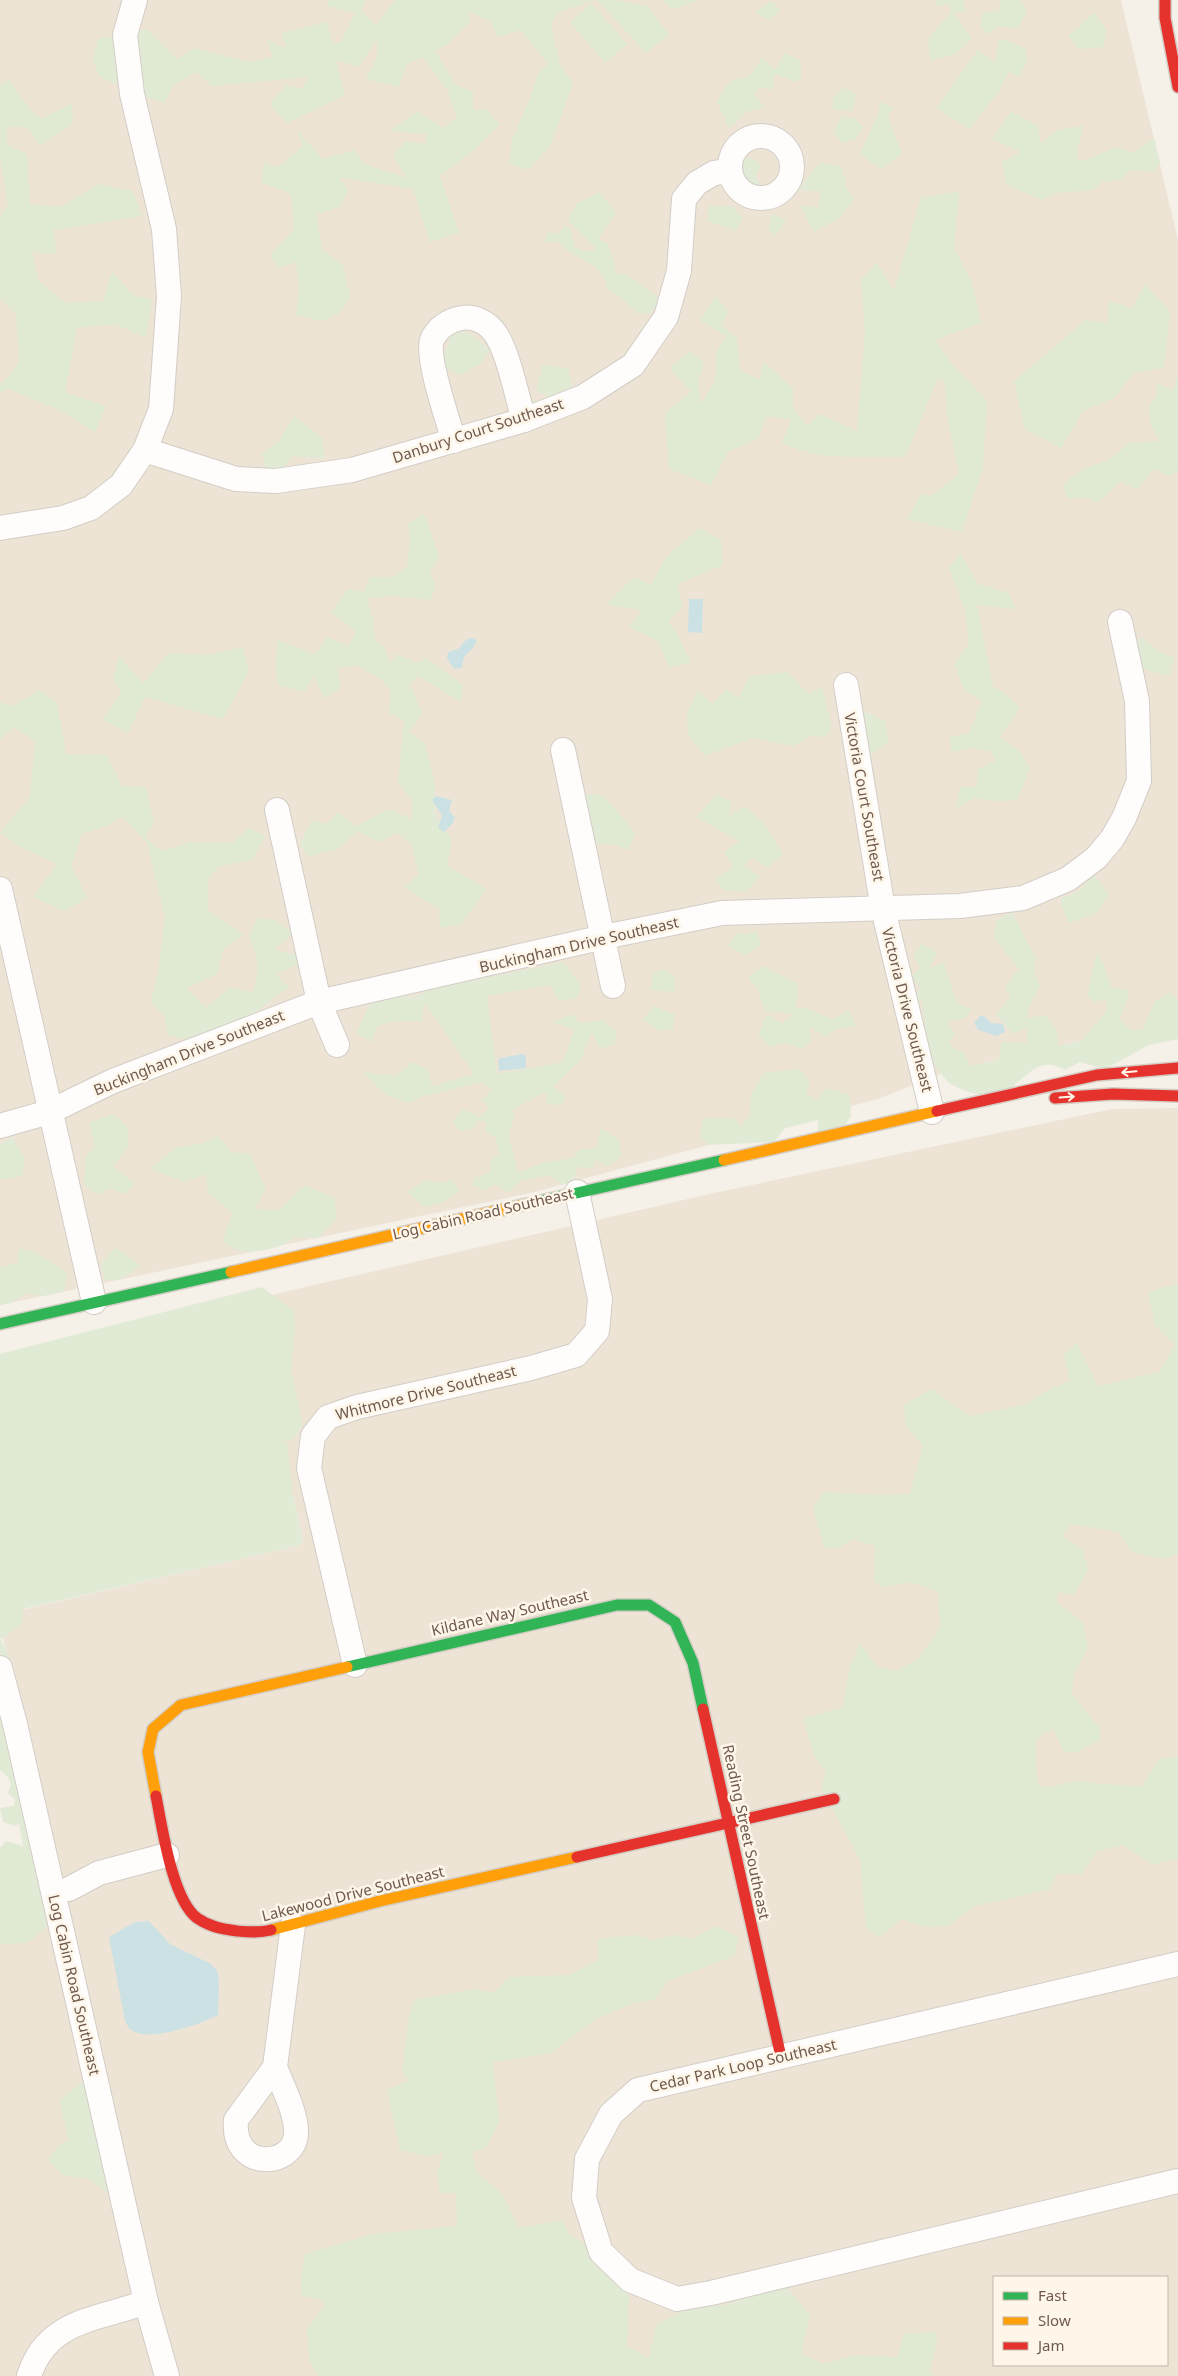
<svg xmlns="http://www.w3.org/2000/svg" width="1178" height="2376" viewBox="0 0 1178 2376" font-family="'Noto Sans',sans-serif">
<style>
.residential{fill:#ede4d6;fill-rule:evenodd}
.green{fill:#e1ead4}
.water{fill:#cce1e3}
.lines{fill:none;stroke-linecap:round;stroke-linejoin:round}
.street-casing{stroke:#d3cdc6;stroke-width:26}
.fast-casing{stroke:#d4cdc4;stroke-width:14}
.slow-casing{stroke:#d4cdc4;stroke-width:14}
.jam-casing{stroke:#d4cdc4;stroke-width:14}
.street{stroke:#fefdfc;stroke-width:24}
.fast{stroke:#30b455;stroke-width:11}
.slow{stroke:#ff9f0a;stroke-width:11}
.jam{stroke:#e5322d;stroke-width:11}
.oneway{stroke:#fdf6e9}
.labels{text-anchor:middle;stroke-width:5;stroke-linejoin:round;paint-order:stroke}
.street-label{font-size:15px;fill:#6f594c;stroke:#fdf6e9}
</style>
<rect width="100%" height="100%" fill="#f5f1e8"/>
<!-- residential -->
<g class="residential">
<path d="M0,0H1121L1178,240V1024L1102,1036L945,1072L878,1099L535,1192L0,1305Z"/>
<path d="M1178,1108V2376H0V1924L64,1909L0,1625V1615L300,1545L303,1540L249,1300L714,1193L1112,1109ZM994,2277H1167V2365H994Z"/>
</g>
<!-- green -->
<g class="green">
<path d="M328,0H365L361,11L376,25L395,0H594L557,13L551,25L559,62L573,84L551,144L529,170L509,164L512,140L532,93L538,74L548,63L520,30L498,37L490,21L466,11L471,20L448,44L435,51L456,85L473,92V110L487,109L500,125L475,149L440,176L459,233L430,242L413,189L339,177L348,190L341,206L316,215L322,249L343,265L350,297L339,313L322,321L296,315L299,288L296,262L278,268L270,256L294,229L291,194L261,182L264,162L278,167L303,146L297,130L323,159L355,150L364,164L407,178L393,156L405,141L426,144V134L389,131L418,111L443,128L457,118L448,91L423,57L407,64L399,87L366,79L377,57V39L359,67L336,60L345,95L287,123L270,104L286,85L302,89L308,77L212,86L196,72L174,85L164,103L144,97L99,76L93,59L98,39L147,29L177,59L193,48L249,62L273,57L267,40L286,48L282,33L327,22L333,44L341,42L355,13L327,6Z"/>
<path d="M597,0H616L648,6L669,35L646,53Z"/>
<path d="M663,0H701L672,9Z"/>
<path d="M936,0H963L966,11L954,13L972,39L955,54L930,61L928,39L951,12L950,4L936,6Z"/>
<path d="M1001,0H1020L1027,11L1018,28L999,27L986,34L980,25L983,13L999,11Z"/>
<path d="M771,1L781,10L768,20L755,12Z"/>
<path d="M591,3L627,44L605,63L570,22Z"/>
<path d="M1094,13L1106,29L1104,47L1079,49L1068,36Z"/>
<path d="M999,38L1025,48L1027,62L1019,77L1009,71L998,93L969,129L936,108L978,50L995,62Z"/>
<path d="M785,53L801,61V77L795,82L775,74L772,90L759,87L754,94L764,107L746,112L729,129L717,101L730,81L749,77L762,58L775,70Z"/>
<path d="M9,80L30,109L42,119L72,103L73,123L40,146L27,127H7V145L27,154L30,204L60,207L99,184L133,191L142,216L53,230L57,254L32,252L38,280L66,303L103,301L112,271L133,295L152,300L146,338L115,324L77,328L65,392L106,406L95,432L59,410L9,389L0,393V383H3L19,362L16,314L0,298V216L8,206L0,158V85Z"/>
<path d="M844,87L856,95L852,111L833,109V99Z"/>
<path d="M880,102L893,107L888,117L902,154L880,169L860,154L878,114Z"/>
<path d="M1011,112L1038,125L1040,144L1057,130L1084,126L1076,154L1079,162L1118,147L1134,153L1154,137L1160,162L1154,172L1131,170L1122,179L1102,182L1092,190L1056,193L1042,200L1007,185L1001,162L1021,152L992,139Z"/>
<path d="M842,116L854,118L864,127L855,140L841,143L834,131Z"/>
<path d="M749,157L761,165L756,176L762,188L757,196L742,188L746,177L736,166Z"/>
<path d="M820,162L842,167L847,189L855,199L839,218L814,232L800,205L819,208L820,191L798,190Z"/>
<path d="M600,192L616,213L598,239L607,243L615,263L614,274H625L660,298L651,314L637,313L619,296L607,289C603,259 576,263 559,242H544L548,231L559,234L565,225L571,229L575,247L587,252L596,249L568,221L576,204Z"/>
<path d="M959,192L954,248L972,282L981,323L935,340L953,365L987,401L983,468L962,532L907,519L921,494L931,496L959,474L947,415L945,382L938,378L905,457C862,455 823,463 782,443L791,419L766,416L759,438L728,452L711,485L669,469L665,413L691,392L670,368L690,351L704,362L698,381L701,404L715,381L716,352L726,336L700,320L716,296L728,311L722,326L737,338L740,370L760,380L763,362L793,388V408L807,426L820,414L857,431L865,333L861,280L877,263L894,291L921,197Z"/>
<path d="M709,206H732L743,218L736,230L707,221Z"/>
<path d="M772,213L786,220L775,237L768,229Z"/>
<path d="M1145,284L1170,312L1164,367L1133,374L1114,398L1083,411L1061,448L1025,429L1014,381L1086,320L1107,323L1109,301L1132,308Z"/>
<path d="M454,327L472,335L490,350L481,363L461,375L440,366Z"/>
<path d="M543,364L568,369L574,393L552,399L536,390Z"/>
<path d="M1178,376V471L1169,476L1154,469L1137,490L1120,481L1098,503L1087,498H1067L1063,484L1085,468L1109,460L1129,443L1160,441L1151,426L1149,406L1156,397L1157,382L1172,391Z"/>
<path d="M294,416L322,438L325,459L292,456L280,473L266,469L262,453L279,441Z"/>
<path d="M424,514L439,556L430,573L436,587L430,600L396,596L367,598L373,619L375,640L384,646L390,664L397,654L417,663L426,658L463,685L461,702L418,676L410,684L422,714L409,732L425,743L435,784V813L452,840L447,866L487,889L461,924L440,928L439,909L403,887L419,875L411,844L398,833L379,842L357,831L340,848L309,857L300,844L312,820L327,824L338,812L356,826L389,809L411,819L412,800L398,783L404,720L389,713L391,691L382,680L357,665L337,668L341,688L324,698L313,675L305,692L278,685L275,665L278,640L315,654L327,637L348,646L356,632L331,612L348,589L364,592L370,577H393L407,567L410,542L408,523Z"/>
<path d="M700,528L721,540L723,565L677,584L683,607L668,621L679,637L691,663L669,667L658,641L629,627L642,611L606,604L634,577L651,585L666,557Z"/>
<path d="M960,553L978,584L1009,593L1016,609L977,605L993,687L1002,691L1020,708L1000,737L1020,752L1030,769L1017,800L998,801L975,798L956,808L960,787H977L978,769L995,761L991,751L974,748L952,752L949,738L969,733L982,701L964,690L954,664L969,644L965,610L949,568Z"/>
<path d="M1141,637L1158,651L1174,658L1169,676L1146,670L1129,654Z"/>
<path d="M243,647L249,671L223,719L145,697L128,733L103,720L121,692L113,678L119,656L143,683L169,653L207,655Z"/>
<path d="M788,672L808,694L822,687L832,728L825,737L810,736L793,746L752,738L705,756L688,736L687,713L698,690L713,704L726,689L739,698L749,676Z"/>
<path d="M40,690L57,703L66,754L107,755L122,786L146,787L154,824L145,837L161,851L191,842L232,843L249,828L265,836L253,859L218,867L208,879V911L243,934L223,950L217,974L187,988L206,1008L230,987L252,993C261,971 259,959 249,937L257,918L274,920L294,933L274,949L296,955L299,964L276,974L289,987L246,1019L191,1041L168,1035L164,1016L151,1001L158,973L165,917L147,843L123,817L106,826L82,834L71,866L87,898L64,911L33,897L57,864L18,846L0,832L30,797L35,741L14,727L0,739V702L12,706Z"/>
<path d="M862,710L885,721L889,742L869,756L847,735Z"/>
<path d="M583,794L601,795L615,808L635,833L629,850L615,845L589,842Z"/>
<path d="M716,795L732,801L728,816L744,806L762,821L783,854L768,867L751,858L744,866L760,876L746,892L723,890L716,879L733,866L724,852L739,841L696,817Z"/>
<path d="M1094,875L1109,894L1096,914L1068,923L1060,899L1079,891Z"/>
<path d="M1011,912C1022,927 1025,942 1036,956L1034,971L1040,987L1031,1002L1027,1018L1045,1015L1057,1030L1058,1046L1081,1041L1106,1012L1107,999L1094,1002L1087,996L1097,952L1104,965L1111,987L1130,990L1120,1020L1133,1031L1143,1029L1155,1001L1170,992L1178,1001V1039L1149,1045L1105,1069L1080,1062L1065,1070C1038,1054 1026,1079 1006,1091C1000,1095 988,1093 980,1094C972,1094 966,1091 959,1088C925,1073 927,1033 922,1001L915,996L921,988L910,978L920,968L914,955L922,943L937,953L930,968L944,963L957,1003L971,1009L966,1018L948,1022L955,1034L949,1041L954,1049L964,1052L970,1066L998,1060L1002,1042L1027,1043V1028L1013,1034L996,1014L1010,998L1005,986L1019,969L994,938L997,920Z"/>
<path d="M756,930L761,945L745,955L728,946L737,933L746,934Z"/>
<path d="M563,962L581,985L577,998L558,1001L551,985L487,996L497,1074L563,1062L574,1030L553,1022L572,1014L579,1023L602,1020L617,1031L615,1044L600,1049L592,1032L581,1059L553,1087L565,1096L562,1105L548,1104L545,1092L512,1110L515,1117L508,1133L518,1173L542,1163L573,1158L579,1150L596,1148L601,1128L620,1141L621,1156L609,1166L596,1160L592,1168L578,1167L572,1182L562,1185L549,1175L520,1181L509,1193L495,1184L485,1190L472,1185L474,1178L490,1173V1161L499,1153L496,1138L485,1132L486,1122L477,1120L474,1128L460,1131L453,1123L462,1109L480,1117L489,1109L482,1100L492,1089L481,1082L421,1097L408,1103L386,1095L362,1072L396,1076L412,1062L427,1069L432,1086L474,1074L424,1002L422,1021H396L377,1026L372,1042L356,1033L379,985L406,979L409,999L423,993L450,969L467,982Z"/>
<path d="M762,966L798,984L796,1008H805L832,1019L849,1010L856,1026L836,1029L825,1037L810,1027L811,1040L803,1049L784,1043L770,1047L758,1035L767,1014L782,1024L793,1014L765,1011L758,989L748,978Z"/>
<path d="M666,969L675,978L674,992L651,990L652,973Z"/>
<path d="M653,1006L674,1014L673,1029L660,1031L643,1020Z"/>
<path d="M800,1069L810,1083L806,1093L816,1101L825,1088L850,1095L851,1116L843,1128L818,1131V1120L785,1128L774,1142L708,1145L700,1136L703,1118H733L741,1126L749,1117L751,1094L764,1073Z"/>
<path d="M113,1114L127,1126L129,1146L113,1166L135,1184L124,1194L109,1188L99,1195L84,1185L86,1156L95,1147L89,1123Z"/>
<path d="M218,1136L231,1152L250,1154L266,1189L254,1209L279,1210L305,1185L335,1198L336,1220L318,1238L295,1237C284,1248 252,1255 237,1250C232,1249 227,1244 223,1241L232,1213L208,1193L206,1174L184,1182L150,1169L176,1148L204,1143Z"/>
<path d="M12,1137L25,1158L22,1176L0,1180V1145Z"/>
<path d="M426,1180L439,1183L452,1180L459,1190L444,1202L424,1207L407,1192Z"/>
<path d="M116,1247L141,1266L120,1280H105L100,1265Z"/>
<path d="M19,1248L35,1252L67,1273L64,1292L43,1296L27,1293L11,1303L0,1305V1267L18,1263Z"/>
<path d="M1178,1283V1554L1163,1559L1132,1552L1119,1532L1071,1524L1062,1536L1083,1549L1088,1570L1074,1595L1057,1592V1603L1082,1621L1088,1647L1075,1672L1071,1693L1099,1727L1101,1739L1076,1753L1063,1751L1053,1728L1036,1739L1037,1783L1044,1788L1080,1780L1097,1784L1142,1786L1159,1759L1178,1756V1858L1153,1865L1123,1845L1097,1851L1082,1874H1056L1051,1889L975,1906L948,1926L926,1927L901,1919L880,1937L866,1928L860,1860L821,1787L826,1772L815,1758L803,1718L842,1708L850,1667L860,1643L877,1667L896,1671L918,1659L940,1628L938,1592L911,1582L883,1587L874,1581L875,1546L853,1539L836,1549L824,1548L813,1508L824,1492L877,1495L910,1494L923,1446L906,1426L904,1405L931,1389L970,1416L1027,1404L1044,1392L1069,1381L1064,1354L1077,1343L1098,1386L1159,1372L1175,1344L1155,1326L1148,1292Z"/>
<path d="M262,1287L294,1311L295,1328L291,1371L303,1425L294,1439L283,1442L287,1444L293,1496L303,1540L300,1545L23,1609L22,1624L1,1639L15,1671L2,1694L37,1790L30,1849L36,1875L52,1909L53,1922L27,1943L0,1944V1848L6,1841L23,1846L19,1824L15,1826L3,1822L0,1808L14,1806L15,1799L8,1793L11,1784L7,1776L0,1770V1354Z"/>
<path d="M717,1926L739,1938L734,1956L668,1981L654,2000L636,2002L594,2020L551,2053L493,2062L499,2122L486,2148L472,2152L477,2173L503,2195L519,2228L562,2220L570,2235L603,2254L629,2295L627,2346L649,2358L656,2325L692,2307L725,2305L783,2284L810,2315L801,2354L824,2364L855,2355L897,2357L904,2334L935,2332L937,2342L930,2370L933,2376H318L309,2359L307,2328L324,2307L323,2301L301,2295V2277L305,2254L373,2234L457,2226L456,2193H440L437,2173L444,2153L428,2156L400,2150L387,2090L409,2081L402,2072L409,2016L414,2000L474,1989L494,1993L509,1977L569,1975L598,1960V1939L635,1935L653,1940L675,1935L691,1939Z"/>
<path d="M82,2082L102,2085L115,2098V2198L89,2179L62,2175L48,2160L58,2146L69,2140L59,2101Z"/>
</g>
<!-- water -->
<g class="water">
<path d="M689,599H703L702,633L688,632Z"/>
<path d="M474,638L477,641L473,648L464,657L462,668L454,669L447,658L448,652L458,649L467,639Z"/>
<path d="M436,796L452,800L449,811L455,818L453,823L444,832L438,828L442,816L432,800Z"/>
<path d="M980,1016H984L991,1023L1003,1024L1005,1032L997,1036L978,1030L974,1023Z"/>
<path d="M523,1054L526,1056V1068L499,1071L498,1060L500,1058Z"/>
<path d="M149,1921L170,1944L209,1963L217,1970L219,1981L218,2015C201,2024 150,2042 133,2031C129,2029 127,2025 125,2021L109,1937L135,1922Z"/>
</g>
<g class="lines">
<!-- street casing -->
<g class="street-casing">
<g id="street">
<circle cx="761" cy="167" r="31"/>
<path d="M454,441C448,421 426,357 432,340C437,328 449,320 462,318C474,316 487,322 495,333C508,351 517,397 524,420"/>
<path d="M145,450L236,479L276,481L352,470L524,420L583,397L633,365L666,317L679,271L684,199L697,183L714,173L730,171"/>
<path d="M0,528L63,518L91,508L121,485L145,450L161,409L169,296L164,229L132,94L125,35L135,0"/>
<path d="M846,685L883,909L932,1112"/>
<path d="M563,750L613,986"/>
<path d="M277,810L319,1002L337,1045"/>
<path d="M0,889L94,1302"/>
<path d="M0,1126L49,1112L113,1081L319,1002L604,937L722,913L960,906L1023,898L1068,879L1096,858L1112,839L1124,818L1139,781L1137,701L1120,622"/>
<path d="M355,1665L309,1468L313,1436L328,1417L357,1407L531,1368L576,1355L597,1331L600,1299L577,1192"/>
<path d="M0,1668L15,1724L146,2302L167,2376"/>
<path d="M69,1889L99,1873L167,1855"/>
<path d="M1178,1964L638,2090L611,2114L587,2159L584,2198L601,2252L630,2280L677,2299L711,2293L1178,2181"/>
<path d="M275,2067C282,2085 297,2114 296,2133C295,2168 231,2172 236,2120L275,2067L293,1925"/>
<path d="M29,2376C47,2319 98,2320 146,2302"/>
</g>
</g>
<!-- fast casing -->
<g class="fast-casing">
<g id="fast">
<path d="M523,1205L724,1160"/>
<path d="M0,1324L231,1272"/>
<path d="M347,1667L617,1605H649L675,1622L693,1663L703,1709"/>
</g>
</g>
<!-- slow casing -->
<g class="slow-casing">
<g id="slow">
<path d="M724,1160L937,1111"/>
<path d="M231,1272L523,1205"/>
<path d="M156,1796L148,1752L153,1729L181,1705L347,1667"/>
<path d="M271,1930L380,1901L577,1857"/>
</g>
</g>
<!-- jam casing -->
<g class="jam-casing">
<g id="jam">
<path d="M1165,0V18L1178,87"/>
<path d="M1055,1098L1113,1094L1178,1096"/>
<path d="M937,1111L1097,1075L1178,1068"/>
<path d="M703,1709L781,2057"/>
<path d="M156,1796C162,1826 172,1899 197,1918C210,1927 222,1929 237,1931C249,1932 259,1933 271,1930"/>
<path d="M577,1857L834,1799"/>
</g>
</g>
<!-- street -->
<use href="#street" class="street"/>
<!-- fast -->
<use href="#fast" class="fast"/>
<!-- slow -->
<use href="#slow" class="slow"/>
<!-- jam -->
<use href="#jam" class="jam"/>
</g>
<!-- one-way arrows -->
<defs><path id="oneway-shaft" d="M-6 0H5M1.5-3L5.5 0L1.5 3" fill="none" stroke-width="1.6" stroke-linecap="round" stroke-linejoin="round" transform="scale(1.25)"/></defs>
<g class="oneway">
<use href="#oneway-shaft" transform="translate(1129 1072) rotate(175)"/>
<use href="#oneway-shaft" transform="translate(1067 1097) rotate(-4)"/>
</g>
<g class="labels">
<!-- street labels -->
<g class="street-label">
<text transform="translate(478 431) rotate(-18)" y="5">Danbury Court Southeast</text>
<text transform="translate(864 797) rotate(80)" y="5">Victoria Court Southeast</text>
<text transform="translate(579 945) rotate(-13)" y="5">Buckingham Drive Southeast</text>
<text transform="translate(907 1010) rotate(76)" y="5">Victoria Drive Southeast</text>
<text transform="translate(189 1053) rotate(-22)" y="5">Buckingham Drive Southeast</text>
<text transform="translate(483 1214) rotate(-13)" y="5">Log Cabin Road Southeast</text>
<text transform="translate(426 1393) rotate(-14)" y="5">Whitmore Drive Southeast</text>
<text transform="translate(510 1613) rotate(-13)" y="5">Kildane Way Southeast</text>
<text transform="translate(746 1832) rotate(78)" y="5">Reading Street Southeast</text>
<text transform="translate(353 1894) rotate(-14)" y="5">Lakewood Drive Southeast</text>
<text transform="translate(74 1985) rotate(77)" y="5">Log Cabin Road Southeast</text>
<text transform="translate(743 2066) rotate(-13)" y="5">Cedar Park Loop Southeast</text>
</g>
</g>
<!-- legend -->
<rect x="993" y="2276" width="175" height="90" fill="#fdf6e9" stroke="#c4b7aa"/>
<rect x="1003" y="2292" width="25" height="8" fill="#30b455" stroke="#c4b7aa"/>
<text x="1038" y="2301" font-size="15" fill="#6f594c">Fast</text>
<rect x="1003" y="2317" width="25" height="8" fill="#ff9f0a" stroke="#c4b7aa"/>
<text x="1038" y="2326" font-size="15" fill="#6f594c">Slow</text>
<rect x="1003" y="2342" width="25" height="8" fill="#e5322d" stroke="#c4b7aa"/>
<text x="1038" y="2351" font-size="15" fill="#6f594c">Jam</text>
</svg>
